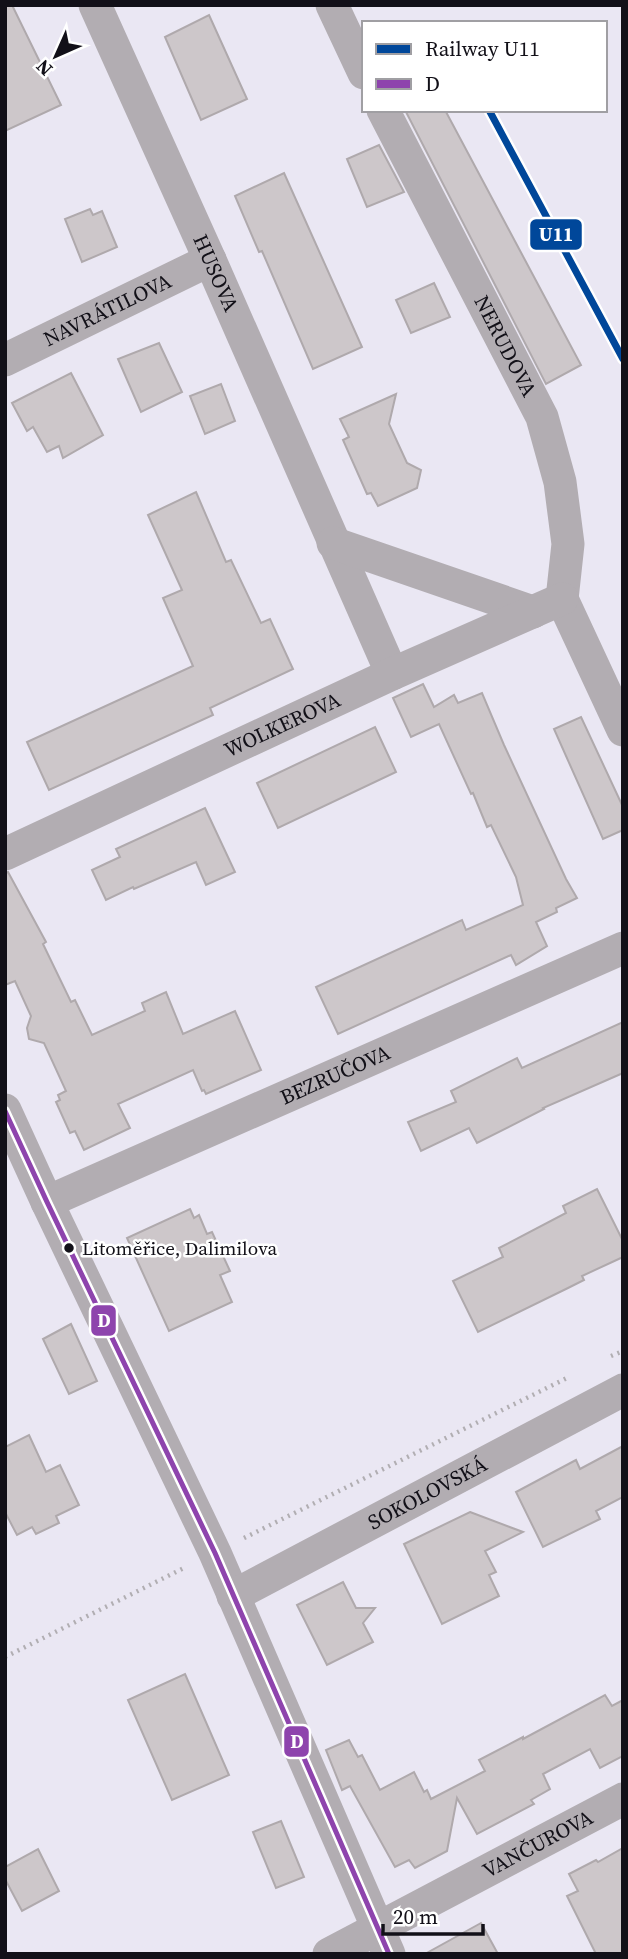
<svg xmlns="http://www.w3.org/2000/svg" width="628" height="1959" viewBox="0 0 628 1959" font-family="'Source Serif 4',serif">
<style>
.building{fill:#cdc7ca;stroke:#afa9ac;stroke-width:2}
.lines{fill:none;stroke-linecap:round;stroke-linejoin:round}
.path{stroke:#b1aeb2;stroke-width:4.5;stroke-dasharray:2 5;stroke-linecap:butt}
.minor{stroke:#b2adb2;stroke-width:33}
.bus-1-casing{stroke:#fff;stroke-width:10}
.bus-1{stroke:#8e44ad;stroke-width:5}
.rail-1-casing{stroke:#fff;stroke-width:12}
.rail-1{stroke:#00479a;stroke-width:7}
.bus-dot{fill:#121018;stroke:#fff;stroke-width:2.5}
.labels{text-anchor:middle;stroke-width:5;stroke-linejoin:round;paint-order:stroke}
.bus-label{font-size:19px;fill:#121018;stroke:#fff;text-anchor:start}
.street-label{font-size:21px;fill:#121018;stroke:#fff}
.line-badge{stroke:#fff;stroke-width:2.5}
.badge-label{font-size:19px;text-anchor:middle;font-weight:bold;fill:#fff}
</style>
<rect width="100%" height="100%" fill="#eae7f3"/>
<!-- building -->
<g class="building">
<path d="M5,5H12L61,105L5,131Z"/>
<path d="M209,15L247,99L201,120L165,37Z"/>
<path d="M405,110H445L581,365L546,384Z"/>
<path d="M379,145L404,192L367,207L347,159Z"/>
<path d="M284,173L362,347L313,369L262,251L259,252L235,196Z"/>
<path d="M90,209L93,215L102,211L117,247L82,262L65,219Z"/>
<path d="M434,283L450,317L411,333L396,300Z"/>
<path d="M159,343L182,392L141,412L118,359Z"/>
<path d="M71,373L103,435L63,458L59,446L47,452L33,427L27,431L12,403Z"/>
<path d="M221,384L235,421L205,434L190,396Z"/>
<path d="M396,394L389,424L407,463L421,470L417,488L378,506L371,493L367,494L343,440L349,437L340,419Z"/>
<path d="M196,492L226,562L231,560L261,623L270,619L293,669L210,708L213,715L49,790L27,742L193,666L163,598L182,590L148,515Z"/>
<path d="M423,684L434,707L454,695L458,703L482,693L504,745L566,879L577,898L556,908L557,912L536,922L547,946L516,965L511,955L338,1034L316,987L462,920L466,930L523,905L516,877L491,825L487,827L473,793L471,794L439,724L411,737L393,698Z"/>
<path d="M581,717L623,807V830L603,839L554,729Z"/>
<path d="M375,727L396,772L278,828L257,783Z"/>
<path d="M205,808L235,872L206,885L196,862L134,889L133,887L106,900L92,870L120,857L116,849Z"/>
<path d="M8,872L46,942L43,944L71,1002L75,1000L92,1035L145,1011L142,1003L166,992L183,1034L235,1011L261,1070L206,1094L204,1090L202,1091L193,1070L118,1104L130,1128L84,1150L75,1131L70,1133L56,1102L60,1100L58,1095L66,1091L44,1043L29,1039L27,1028L31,1016L15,981L5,985V873Z"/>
<path d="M623,1022V1073L543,1108L544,1109L477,1143L469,1128L421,1151L408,1122L456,1102L451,1091L517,1058L522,1068Z"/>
<path d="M597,1189L623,1241V1257L582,1276L584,1280L568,1288L478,1332L453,1281L503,1257L499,1248L566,1213L563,1206Z"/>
<path d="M190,1209L194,1218L199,1215L207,1234L212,1232L230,1271L220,1275L232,1302L169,1331L127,1238Z"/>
<path d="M71,1324L97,1381L69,1394L43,1339Z"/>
<path d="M29,1435L46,1472L60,1465L79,1505L56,1516L59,1523L36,1534L32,1527L17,1535L5,1512V1447Z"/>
<path d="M623,1446V1497L596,1511L600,1519L543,1547L516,1492L576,1460L580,1469Z"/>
<path d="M470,1512L523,1532L485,1551L496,1572L489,1575L499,1596L442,1624L404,1544Z"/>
<path d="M343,1582L356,1608H375L363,1623L373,1642L327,1665L297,1605Z"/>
<path d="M185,1674L229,1775L172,1800L128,1700Z"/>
<path d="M605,1695L612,1706L623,1700V1756L600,1768L590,1749L543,1774L550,1789L531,1800L534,1804L477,1834L457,1798L447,1851L415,1868L409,1860L395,1867L350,1786L342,1790L326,1750L349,1740L358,1757L362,1755L380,1790L414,1772L424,1792L427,1790L431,1799L485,1771L479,1760L523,1737V1739Z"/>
<path d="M281,1821L304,1877L276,1888L253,1832Z"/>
<path d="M623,1848V1954H596L567,1896L578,1891L569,1874L596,1860L598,1862Z"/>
<path d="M38,1849L59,1891L22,1911L5,1879V1867Z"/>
<path d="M481,1923L498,1954H425Z"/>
</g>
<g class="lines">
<!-- path -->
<g class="path">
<path d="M611,1356L623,1351"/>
<path d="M244,1538L569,1377"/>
<path d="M5,1657L186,1567"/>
</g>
<!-- minor -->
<g class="minor">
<path id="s1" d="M95,5L210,260L392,674"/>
<path d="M332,5L364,73"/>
<path id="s2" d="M383,110L542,417L560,482L568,544L562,599"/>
<path id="s3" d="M5,360L210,260"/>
<path d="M333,543L533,612"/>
<path d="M562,599L623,730"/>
<path id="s4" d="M5,854L392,674L562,599"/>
<path d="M5,1110L47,1202L215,1553L389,1954"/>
<path id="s5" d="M47,1202L623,948"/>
<path id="s6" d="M233,1596L623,1390"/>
<path id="s7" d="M329,1954L623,1799"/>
</g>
<!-- bus-1 casing -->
<g class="bus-1-casing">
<path id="bus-1" d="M5,1111L47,1202L215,1553L389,1954"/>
</g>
<!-- bus-1 -->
<use href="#bus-1" class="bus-1"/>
<!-- rail-1 casing -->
<g class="rail-1-casing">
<path id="rail-1" d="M489,110L623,359"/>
</g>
<!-- rail-1 -->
<use href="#rail-1" class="rail-1"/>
</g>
<!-- markers -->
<circle class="bus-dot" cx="69" cy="1248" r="6"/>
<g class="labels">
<!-- bus labels -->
<g class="bus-label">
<text x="82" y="1255">Litoměřice, Dalimilova</text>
</g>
<!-- street labels -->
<g class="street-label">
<text dy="7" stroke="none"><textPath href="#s1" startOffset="294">HUSOVA</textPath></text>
<text dy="7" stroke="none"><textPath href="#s3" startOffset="114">NAVRÁTILOVA</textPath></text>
<text dy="7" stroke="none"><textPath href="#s2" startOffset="266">NERUDOVA</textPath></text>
<text dy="7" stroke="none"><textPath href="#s4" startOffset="306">WOLKEROVA</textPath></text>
<text dy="7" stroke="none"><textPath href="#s5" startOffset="315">BEZRUČOVA</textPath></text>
<text dy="7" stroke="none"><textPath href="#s6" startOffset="220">SOKOLOVSKÁ</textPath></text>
<text dy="7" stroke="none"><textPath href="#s7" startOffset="236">VANČUROVA</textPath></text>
</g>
</g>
<g class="line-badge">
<rect x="529" y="218" width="54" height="33" rx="7" fill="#00479a"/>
<rect x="90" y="1304" width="27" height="33" rx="7" fill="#8e44ad"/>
<rect x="283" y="1725" width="27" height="33" rx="7" fill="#8e44ad"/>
</g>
<g class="badge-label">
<text x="556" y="241">U11</text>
<text x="104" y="1327">D</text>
<text x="297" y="1748">D</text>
</g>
<!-- border -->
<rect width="628" height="1959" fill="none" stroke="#121018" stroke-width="14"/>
<!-- legend -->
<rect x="362" y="21" width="245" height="91" fill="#ffffff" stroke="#a09fa3" stroke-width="2"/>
<rect x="376" y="44" width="35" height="10" fill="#00479a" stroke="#a09fa3" stroke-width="2"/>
<text x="425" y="56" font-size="21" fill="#121018">Railway U11</text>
<rect x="376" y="79" width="35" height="10" fill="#8e44ad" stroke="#a09fa3" stroke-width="2"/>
<text x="425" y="91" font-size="21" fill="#121018">D</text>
<!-- north arrow -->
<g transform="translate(56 56) rotate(225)" stroke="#ffffff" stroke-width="5" paint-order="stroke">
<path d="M0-5L12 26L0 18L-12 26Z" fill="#121018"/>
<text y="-10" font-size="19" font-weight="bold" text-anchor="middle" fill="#121018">N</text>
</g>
<!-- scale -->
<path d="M383 1924v10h100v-10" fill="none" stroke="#121018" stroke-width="3.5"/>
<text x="393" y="1924" font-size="21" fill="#121018" stroke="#ffffff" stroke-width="5" paint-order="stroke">20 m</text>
</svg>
